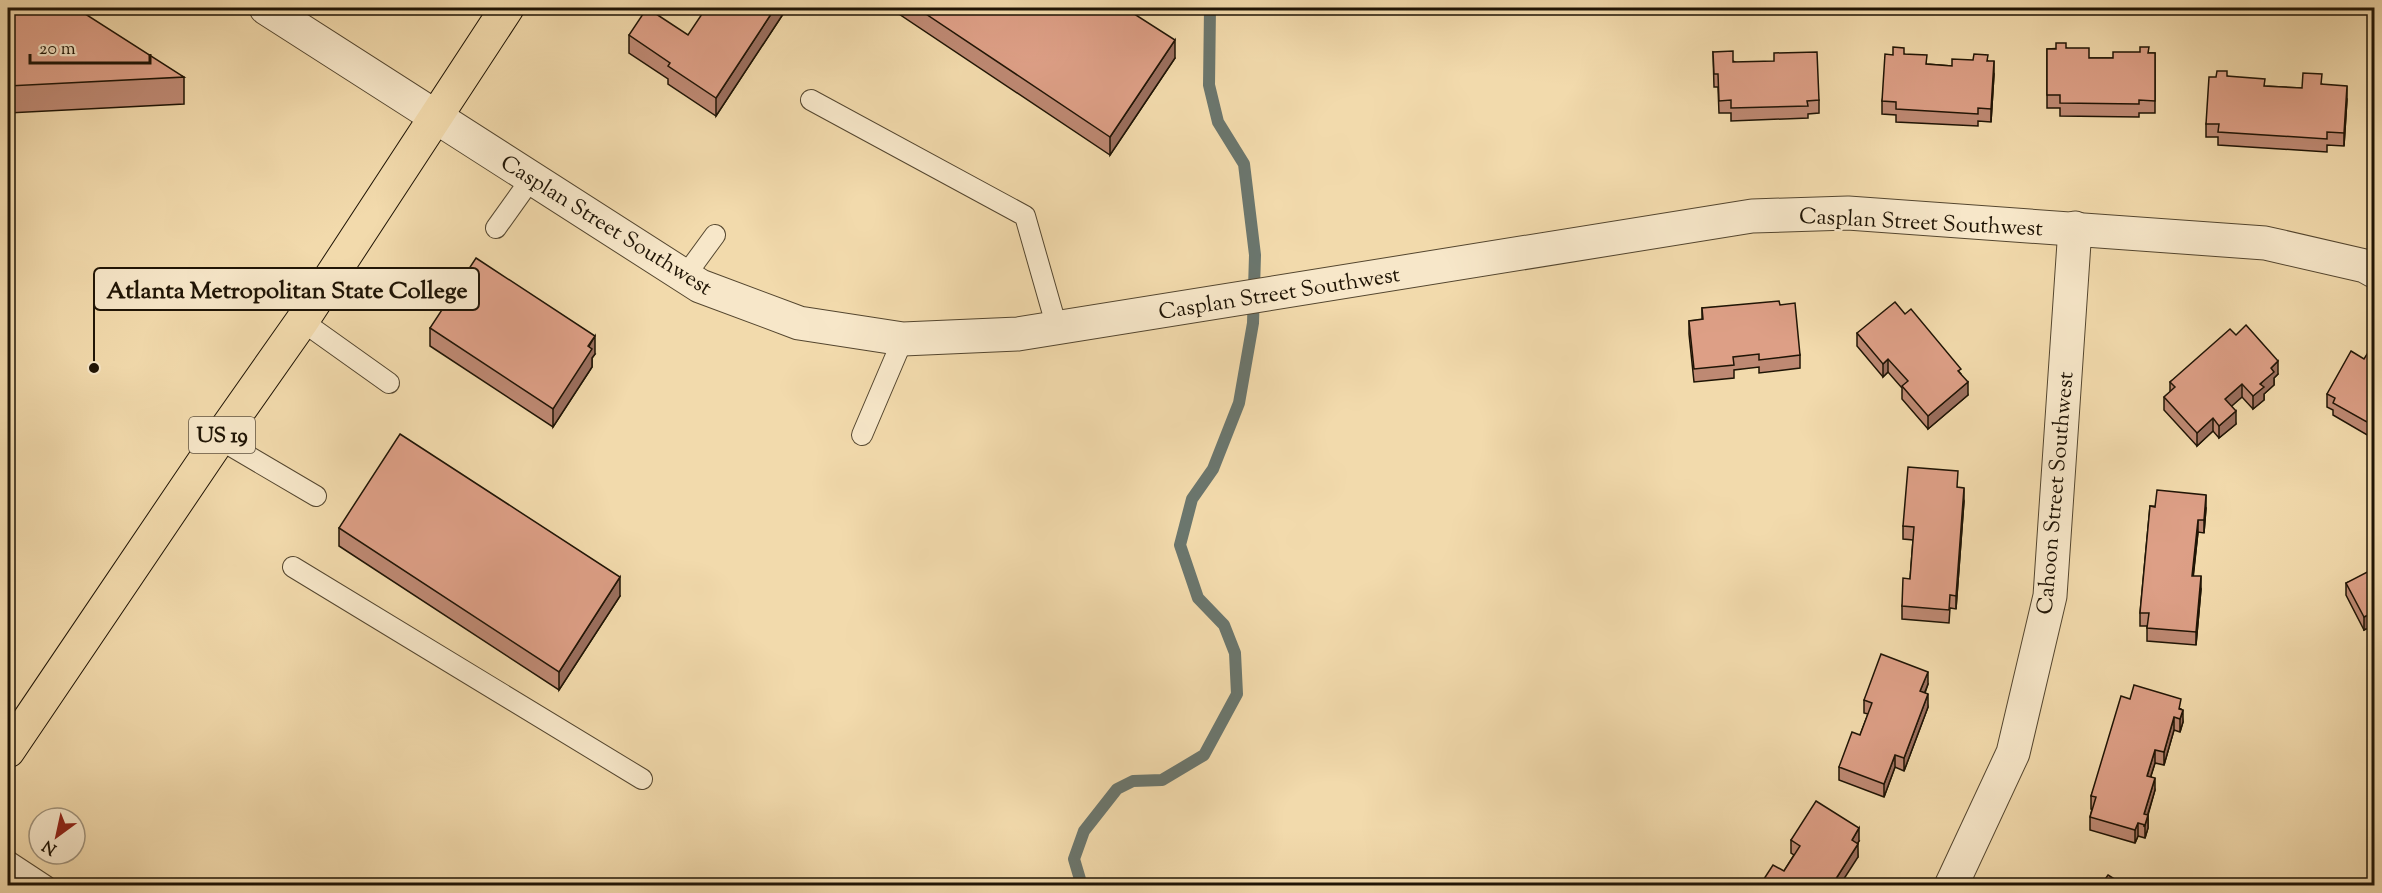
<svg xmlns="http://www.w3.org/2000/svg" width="2382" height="893" viewBox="0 0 2382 893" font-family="'Sorts Mill Goudy',serif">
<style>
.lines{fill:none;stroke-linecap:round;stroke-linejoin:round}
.stream{stroke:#6b766d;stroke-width:12}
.service-casing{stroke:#54462f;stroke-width:22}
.minor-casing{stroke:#54462f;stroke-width:35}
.primary-casing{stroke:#1f1405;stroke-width:35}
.service{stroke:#f7e7c9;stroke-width:20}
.minor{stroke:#f7e7c9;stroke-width:33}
.primary{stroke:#f2daac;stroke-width:33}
.wall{fill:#be8973;stroke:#1f1405;stroke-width:1.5}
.shaded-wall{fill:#9b6f5e;stroke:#1f1405;stroke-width:1.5}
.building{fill:#dd9f86;stroke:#1f1405;stroke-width:1.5}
.labels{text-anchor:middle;stroke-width:4.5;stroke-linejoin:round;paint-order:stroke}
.shield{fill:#f7e7c9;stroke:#605340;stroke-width:1.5}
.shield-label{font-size:21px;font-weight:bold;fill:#1f1405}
.street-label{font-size:22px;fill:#1f1405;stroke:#f7e7c9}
.leader{fill:none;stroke:#1f1405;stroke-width:2}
.callout-dot{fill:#1f1405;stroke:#f7e7c9;stroke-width:2}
.callout{fill:#f7e7c9;stroke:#1f1405;stroke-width:2}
.callout-label{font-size:24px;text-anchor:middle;font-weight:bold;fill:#1f1405}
</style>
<rect width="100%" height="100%" fill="#f2daac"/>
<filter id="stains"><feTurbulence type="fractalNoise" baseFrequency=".00333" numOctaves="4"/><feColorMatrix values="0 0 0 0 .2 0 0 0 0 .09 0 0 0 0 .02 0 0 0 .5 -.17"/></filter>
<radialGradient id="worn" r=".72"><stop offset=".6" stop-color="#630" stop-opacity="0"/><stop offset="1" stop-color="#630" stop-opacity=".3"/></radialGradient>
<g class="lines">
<!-- stream -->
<path class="stream" d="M1082,886L1074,859L1084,831L1117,789L1133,781L1162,780L1204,755L1237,694L1235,653L1224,625L1198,598L1180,545L1192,499L1213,469L1239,403L1253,323L1255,255L1244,164L1218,122L1209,85L1210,8"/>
<!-- service casing -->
<g class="service-casing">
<g id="service">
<path d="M811,100L1025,216L1057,328"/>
<path d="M496,228L531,179"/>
<path d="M685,276L715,235"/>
<path d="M302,321L389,383"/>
<path d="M862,435L903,339"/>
<path d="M219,439L316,496"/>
<path d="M293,567L642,779"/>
<path d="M8,861L46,886"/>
</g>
</g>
<!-- minor casing -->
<g class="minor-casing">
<g id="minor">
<path d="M266,8L700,286L799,323L903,339L1018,334L1752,216L1848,213L2265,243L2365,266L2374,271"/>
<path d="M1951,886L2013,753L2050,596L2075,228"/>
</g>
</g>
<!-- primary casing -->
<g class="primary-casing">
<path id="primary" d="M8,751L219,439L302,321L507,8"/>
</g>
<!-- service -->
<use href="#service" class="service"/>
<!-- minor -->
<use href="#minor" class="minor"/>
<!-- primary -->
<use href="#primary" class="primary"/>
</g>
<!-- wall -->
<g class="wall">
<path d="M8,8L184,77V104L8,113Z"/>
<path d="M787,8L716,116L668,84V79L629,53V35H688Z"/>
<path d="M890,8H1125L1175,58L1110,155Z"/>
<path d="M2066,48L2089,58H2113L2149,53H2155V113H2139V117L2060,116V108H2047V49Z"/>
<path d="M1713,52L1819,100V113L1808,114V118L1731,121V113H1719L1718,87H1714Z"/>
<path d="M1904,54L1927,64L1952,66L1988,61L1994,74L1991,122L1978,121V126L1896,122V115L1882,114V101L1893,55Z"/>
<path d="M2227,76L2265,86L2302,88L2322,84L2347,99L2344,146L2327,145V152L2218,145V137H2206V124Z"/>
<path d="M1780,305L1800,355V368L1759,373V367L1734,370V378L1694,382L1689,334V321L1702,320V308Z"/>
<path d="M1905,314L1961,374L1968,395L1928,429L1902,399V388L1888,372L1883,377L1857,346V333Z"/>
<path d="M430,328L595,354L592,358V367L553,427L430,346Z"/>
<path d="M2236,335L2278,374L2274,378V385L2264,394V400L2253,409L2242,397L2231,406L2236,424L2219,438L2213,431L2197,446L2164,410V397L2170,392V382Z"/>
<path d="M2374,355V439L2333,415V410L2327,407V394L2364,359Z"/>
<path d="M1957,487L1964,501L1956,609L1950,608L1949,623L1902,619V606L1910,579L1913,540L1903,539V526Z"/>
<path d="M2150,506L2206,508L2204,533L2198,532L2193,576L2201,589L2196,645L2147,641V626H2140V613Z"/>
<path d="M339,528L620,596L559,690L339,546Z"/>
<path d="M2374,572V625L2364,630L2346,595V583Z"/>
<path d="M1928,684L1925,693L1928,707L1904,771L1895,767L1884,797L1839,780V767L1860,735L1868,714L1864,713V700Z"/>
<path d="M2130,699L2181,709L2183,722L2180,732L2174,730L2164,765L2155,763L2151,776L2155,790L2148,815V828L2145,838L2138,836L2135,843L2090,830V817L2092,809H2091V796Z"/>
<path d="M1791,840L1859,841L1857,844L1858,857L1784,871L1794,855L1791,853Z"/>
</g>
<!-- shaded-wall -->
<g class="shaded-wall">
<path d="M775,8H787L716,116V98Z"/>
<path d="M1175,40V58L1110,155V137Z"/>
<path d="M1994,61V74L1991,122V109Z"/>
<path d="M2347,86V99L2344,146V133Z"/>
<path d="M595,336V354L592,358V367L553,427V409Z"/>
<path d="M1888,359V372L1883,377V364Z"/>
<path d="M2278,361V374L2274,378V385L2264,394V400L2253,409V396L2271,368Z"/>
<path d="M1968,382V395L1928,429V416Z"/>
<path d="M2242,384V397L2225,412V399Z"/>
<path d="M2236,411V424L2219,438V426Z"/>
<path d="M2213,418V431L2197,446V433Z"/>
<path d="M1964,488V501L1956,609V596Z"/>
<path d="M2206,495V508L2204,533V520Z"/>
<path d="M2198,520V532L2192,589V576Z"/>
<path d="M2201,576V589L2196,645V632Z"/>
<path d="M620,577V596L559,690V672Z"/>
<path d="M2374,612V625L2364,630V617Z"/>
<path d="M1928,672V684L1920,704V691Z"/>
<path d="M1928,694V707L1904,771V758Z"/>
<path d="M2183,710V722L2180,732V719Z"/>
<path d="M2174,717V730L2164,765V752Z"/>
<path d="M2155,750V763L2147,788V776Z"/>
<path d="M1895,755V767L1884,797V784Z"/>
<path d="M2155,778V790L2144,827V814Z"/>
<path d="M2148,815V828L2145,838V825Z"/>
<path d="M2138,823V836L2135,843V830Z"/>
<path d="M1859,828V841L1852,853V840Z"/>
<path d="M1858,844V857L1840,885H1832Z"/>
</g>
<!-- building -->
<g class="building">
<path d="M8,8H76L184,77L8,86Z"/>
<path d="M647,8L688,35L706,8H775L716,98L668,66L670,63L629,35Z"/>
<path d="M917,8H1125L1175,40L1110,137Z"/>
<path d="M2056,43H2066V48H2089V58H2113V52H2140V47H2149L2148,53H2155V101L2139,100V104L2060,103V95H2047V49H2056Z"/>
<path d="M1893,47L1904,48V54L1927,55L1926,64L1952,66V59L1973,60L1974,54L1988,55L1987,61H1994L1991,109L1978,108V114L1896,109V102L1882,101L1885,54L1893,55Z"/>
<path d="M1733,51V62L1774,61V53L1817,52L1819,100L1807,101L1808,106L1731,108V100L1719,101L1718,74H1714L1713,52Z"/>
<path d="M2217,71H2227V76L2265,79L2264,86L2302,88L2303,73L2322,74L2321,84L2347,86L2344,133L2327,132V139L2218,132L2219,124H2206L2209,77H2216Z"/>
<path d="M476,258L595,336L588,346L592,349L553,409L430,328Z"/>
<path d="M1779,301L1780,305L1795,303L1800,355L1759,360V354L1733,357L1734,365L1694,369L1689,321L1703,319L1702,308Z"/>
<path d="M1895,302L1905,314L1911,309L1961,369L1958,371L1968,382L1928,416L1902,386L1908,381L1888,359L1883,364L1857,333Z"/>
<path d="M2246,325L2278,361L2271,368L2274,372L2260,384L2264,387L2253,396L2242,384L2225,399L2236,411L2219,426L2213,418L2197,433L2164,397L2175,387L2170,382L2230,329L2236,335Z"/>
<path d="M2351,351L2364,359L2369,351L2374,355V426L2333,403L2335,398L2327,394Z"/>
<path d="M400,434L620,577L559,672L339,528Z"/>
<path d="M1908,467L1958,471L1957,487L1964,488L1956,596L1950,595L1949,610L1902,606L1903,578L1910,579L1914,527L1903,526Z"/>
<path d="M2157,490L2206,495L2204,520H2198L2192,576H2201L2196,632L2147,628L2149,613H2140L2150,506L2155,507Z"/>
<path d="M2373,569L2374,572V612L2364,617L2346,583Z"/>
<path d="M1881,654L1928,672L1920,691L1928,694L1904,758L1895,755L1884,784L1839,767L1852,732L1860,735L1872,703L1864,700Z"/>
<path d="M2134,685L2181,699L2179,709L2183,710L2180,719L2174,717L2164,752L2155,750L2147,776L2155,778L2144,814L2148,815L2145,825L2138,823L2135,830L2090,817L2096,797L2091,796L2121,696L2130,699Z"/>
<path d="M1816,801L1859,828L1852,840L1858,844L1832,885H1760L1773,865L1784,871L1800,846L1791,840Z"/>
<path d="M2108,875L2124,885H2101Z"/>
</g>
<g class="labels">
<!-- shield labels -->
<rect class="shield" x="189" y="417" width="66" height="36" rx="4.5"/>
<g class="shield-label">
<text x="222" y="442">US 19</text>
</g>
<!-- street labels -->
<g class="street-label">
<text transform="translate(1921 221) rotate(3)" y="8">Casplan Street Southwest</text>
<text transform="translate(607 224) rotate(32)" y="8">Casplan Street Southwest</text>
<text transform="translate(1279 292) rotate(-9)" y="8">Casplan Street Southwest</text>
<text transform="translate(2054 493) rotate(-85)" y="8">Cahoon Street Southwest</text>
</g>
</g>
<!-- callouts -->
<path class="leader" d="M94 368L94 289"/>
<circle class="callout-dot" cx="94" cy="368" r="6"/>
<rect class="callout" x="94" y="268" width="385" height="42" rx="6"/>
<g class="callout-label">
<text x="287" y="298">Atlanta Metropolitan State College</text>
</g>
<!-- margin -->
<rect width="2382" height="893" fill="none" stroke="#f2daac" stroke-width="30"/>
<rect x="9" y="9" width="2364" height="875" fill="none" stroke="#1f1405" stroke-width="3"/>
<rect x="15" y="15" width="2352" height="863" fill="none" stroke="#1f1405" stroke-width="1.5"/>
<!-- north arrow -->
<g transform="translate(57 836) rotate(213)"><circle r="28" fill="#f7e7c9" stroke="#a1937b" stroke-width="1.5"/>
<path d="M0-4.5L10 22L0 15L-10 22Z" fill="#8f2418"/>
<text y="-9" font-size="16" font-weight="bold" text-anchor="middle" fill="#1f1405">N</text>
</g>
<!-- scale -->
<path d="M30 54v9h120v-9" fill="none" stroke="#1f1405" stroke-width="3"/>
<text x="39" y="54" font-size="18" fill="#1f1405" stroke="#f7e7c9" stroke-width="4.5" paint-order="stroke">20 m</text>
<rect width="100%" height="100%" filter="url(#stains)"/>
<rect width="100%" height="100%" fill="url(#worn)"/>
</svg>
